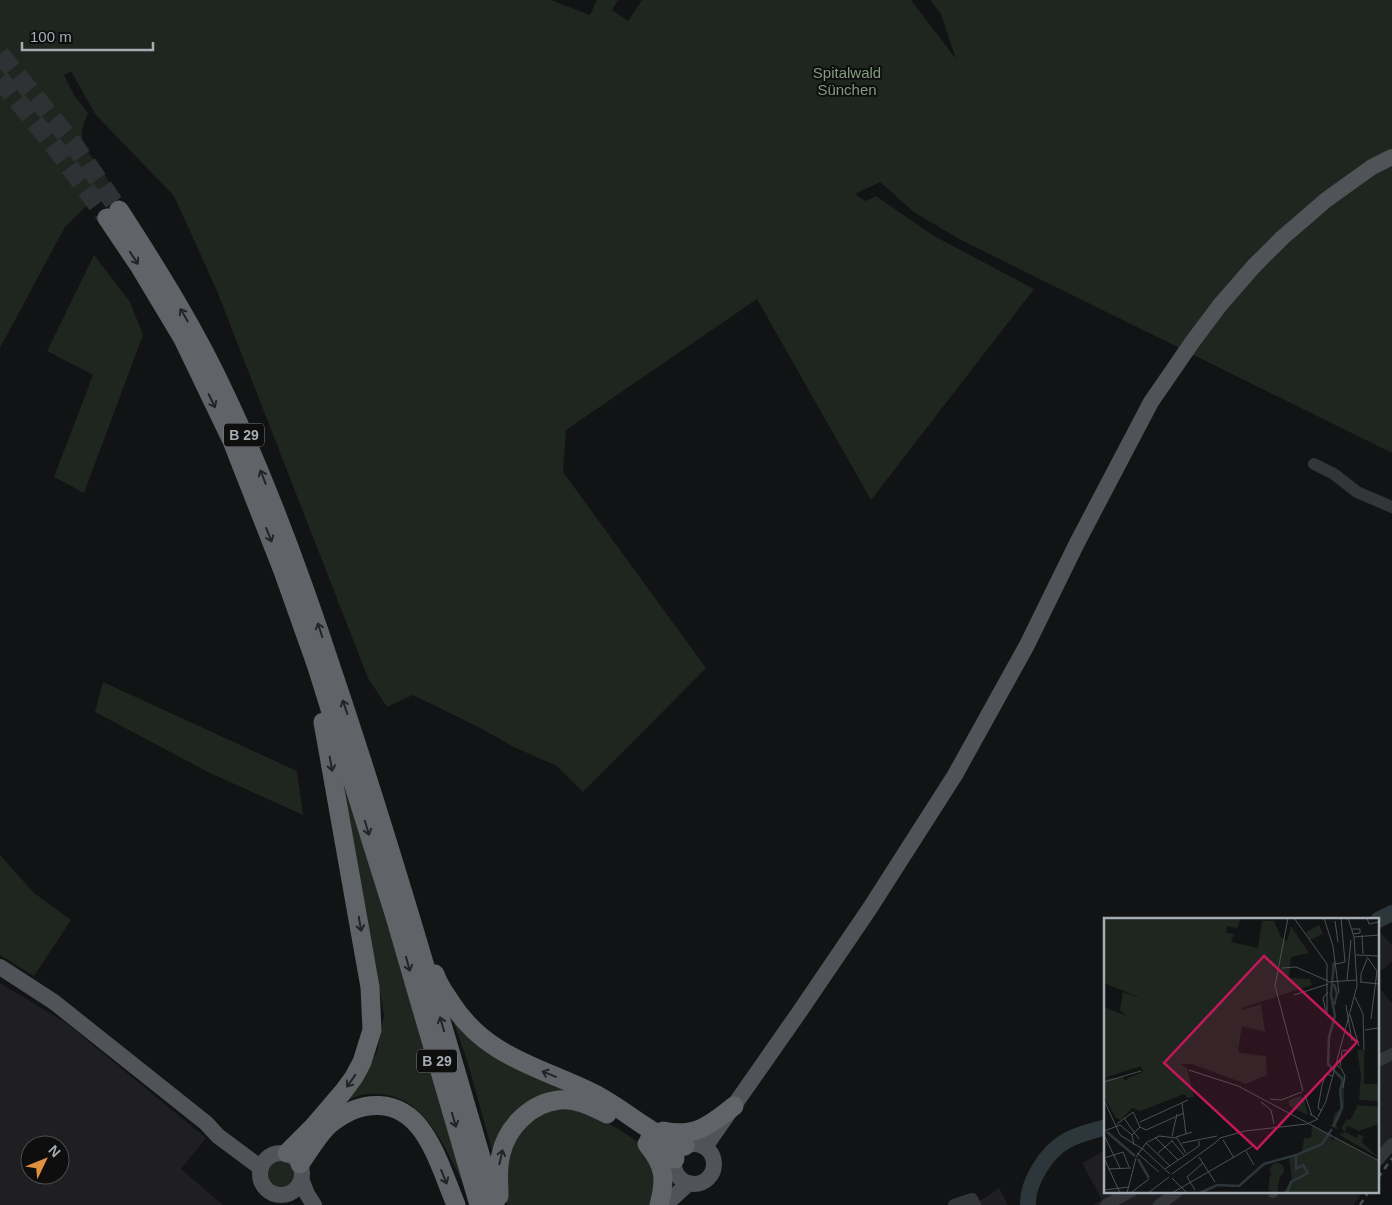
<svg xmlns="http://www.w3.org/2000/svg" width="1392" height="1205" viewBox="0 0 1392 1205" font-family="Helvetica,sans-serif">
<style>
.built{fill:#1f1f21;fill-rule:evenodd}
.green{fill:#1f261f}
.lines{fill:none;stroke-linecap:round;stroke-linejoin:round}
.river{stroke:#2d373b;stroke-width:16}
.highway-tunnel{stroke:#2f3234;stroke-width:19;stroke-dasharray:19 9;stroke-linecap:butt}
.minor{stroke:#343538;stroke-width:12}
.major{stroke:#505357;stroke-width:16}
.highway{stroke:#606469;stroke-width:19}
.rail{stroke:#4b4e51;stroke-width:2.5;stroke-dasharray:6 5;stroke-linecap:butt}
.oneway{stroke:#222426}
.labels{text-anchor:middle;stroke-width:4;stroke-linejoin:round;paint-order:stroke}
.shield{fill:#0e0e0f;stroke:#787d82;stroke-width:1}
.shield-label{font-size:14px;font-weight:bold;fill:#a5acb3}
.park-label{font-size:15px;fill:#819c7e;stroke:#0e0e0f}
.inset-river{fill:none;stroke:#2d373b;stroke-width:2.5}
.inset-road{fill:none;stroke:#4d5054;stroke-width:1}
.view{fill:#c2185b;fill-opacity:0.15;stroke:#c2185b;stroke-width:2.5}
.inset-edge{fill:none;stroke:#a5acb3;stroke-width:2.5}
</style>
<rect width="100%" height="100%" fill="#121314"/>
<!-- built -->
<g class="built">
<path d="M1378,930L1392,945V962L1378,973Z"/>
<path d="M0,983L66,1023L206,1138L181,1169L223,1205H0ZM30,1145H60V1175H30Z"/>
<path d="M1378,987L1392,1003V1150L1378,1170Z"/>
<path d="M1106,1150V1191H1363L1354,1205H1093L1102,1200L1082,1163Z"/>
<path d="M999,1188L1008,1205H965L983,1199Z"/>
</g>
<!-- green -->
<g class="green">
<path d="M0,0H551L590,15L597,0H618L612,10L628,21L642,0H911L956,59L941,14L930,0H1392V453L961,240L915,213L880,182L855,194L865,201L876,196L934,236L1034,289L871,500L757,299L566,430L563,472L706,668L583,792L557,766L516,748L480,728L413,695L387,707L368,678L217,291L174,196L95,114L71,71L64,75L74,95L88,113C86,119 82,126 82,132C79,151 106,167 110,186L98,195L65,227L0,348Z"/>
<path d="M94,255L130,302L143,335L84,493L54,477L93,375L47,351Z"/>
<path d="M103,682L297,771L303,815L210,773L95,712Z"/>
<path d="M335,751L466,1188C444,1148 425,1089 368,1094C362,1094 356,1097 350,1099L377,1052L384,1015L378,979Z"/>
<path d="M0,855L34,893L71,920L34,976L0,955Z"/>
<path d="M448,1007L566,1091L543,1100L494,1158L467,1060Z"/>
<path d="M559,1105L588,1112L620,1130L638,1142L658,1166L652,1205H507L505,1195L506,1155L527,1120Z"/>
<circle cx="281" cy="1175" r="17"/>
</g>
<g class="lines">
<!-- river -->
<g class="river">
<path d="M1378,920L1392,913"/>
<path d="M1028,1205C1027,1183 1046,1152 1066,1141C1078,1134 1093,1131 1106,1127"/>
</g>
<!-- highway-tunnel -->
<g class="highway-tunnel">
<path d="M0,54L72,142L119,210"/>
<path d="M0,79L58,151L107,218"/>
</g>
<!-- minor -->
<g class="minor">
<path d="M1314,464L1334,474L1357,492L1392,507"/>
<path d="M1378,1061L1392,1054"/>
<path d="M1378,1160L1392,1144"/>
<path d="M1273,1191V1192"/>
<path d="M954,1205L972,1199L975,1205"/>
<path d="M1106,1205L1132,1191"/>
<path d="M1159,1205L1178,1191"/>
</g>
<!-- major -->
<g class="major">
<path d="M0,967L54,1002L206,1123L218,1136L261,1168"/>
<circle cx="694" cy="1164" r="20"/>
<path d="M705,1147L798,1014L870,908L955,775L1027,645L1077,543L1151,402L1193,341L1220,305L1254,266L1282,238L1326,200L1372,167L1392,157"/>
<circle cx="281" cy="1174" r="21"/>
<path d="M302,1181L307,1194L314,1205"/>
<path d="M665,1205L689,1183"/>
</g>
<!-- highway -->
<g class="highway">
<path d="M119,210C158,270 196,331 226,396C269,487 303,581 334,676C393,851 443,1028 495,1205"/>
<path d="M107,218L140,267L182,337L232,441L283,571L316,664L395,917L479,1205"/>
<path d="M435,974C438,984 444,992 450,1001C485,1057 538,1066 593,1093C625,1109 651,1136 685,1146"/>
<path d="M663,1131C695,1138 710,1125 734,1106"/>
<path d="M649,1140L662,1147L675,1159"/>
<path d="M647,1144C665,1166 666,1179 659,1205"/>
<path d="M287,1153L313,1127L343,1092L354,1077L362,1062L372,1030L370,987L323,722"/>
<path d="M300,1164C309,1151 318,1135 330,1124C361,1099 399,1097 423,1132C438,1154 446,1181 456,1205"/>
<path d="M499,1196C499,1182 497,1168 501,1154C507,1127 531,1103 559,1100C576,1098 593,1107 607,1114"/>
</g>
<!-- rail -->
<g class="rail">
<path d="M1378,1178L1392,1158"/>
<path d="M1360,1205L1369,1191"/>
</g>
</g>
<!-- one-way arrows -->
<defs><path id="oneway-shaft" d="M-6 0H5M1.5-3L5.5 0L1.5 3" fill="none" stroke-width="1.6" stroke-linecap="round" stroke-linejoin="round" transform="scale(1.25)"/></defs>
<g class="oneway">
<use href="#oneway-shaft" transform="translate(134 258) rotate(56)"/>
<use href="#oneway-shaft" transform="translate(184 315) rotate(-120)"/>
<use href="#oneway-shaft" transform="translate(212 401) rotate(64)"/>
<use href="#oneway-shaft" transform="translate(263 477) rotate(-111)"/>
<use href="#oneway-shaft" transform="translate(269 535) rotate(68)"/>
<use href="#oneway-shaft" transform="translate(320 630) rotate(-108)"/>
<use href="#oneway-shaft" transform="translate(345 707) rotate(-109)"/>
<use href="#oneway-shaft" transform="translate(331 764) rotate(80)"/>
<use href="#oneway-shaft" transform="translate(367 828) rotate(73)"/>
<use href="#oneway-shaft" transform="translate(360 924) rotate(80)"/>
<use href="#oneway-shaft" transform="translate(408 964) rotate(74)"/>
<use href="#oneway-shaft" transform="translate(442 1024) rotate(-106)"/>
<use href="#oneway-shaft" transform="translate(549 1074) rotate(-158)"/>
<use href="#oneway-shaft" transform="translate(351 1081) rotate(125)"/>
<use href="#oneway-shaft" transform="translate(454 1120) rotate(74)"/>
<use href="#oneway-shaft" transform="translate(501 1157) rotate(-77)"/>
<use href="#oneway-shaft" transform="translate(444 1177) rotate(68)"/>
</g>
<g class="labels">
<!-- shield labels -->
<g class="shield">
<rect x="224" y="423.5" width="40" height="23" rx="4"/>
<rect x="417" y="1049.5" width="40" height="23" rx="4"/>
</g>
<g class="shield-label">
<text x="244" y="440">B 29</text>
<text x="437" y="1066">B 29</text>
</g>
<!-- park labels -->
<g class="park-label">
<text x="847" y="78">Spitalwald<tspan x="847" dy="17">Sünchen</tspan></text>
</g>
</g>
<!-- overview -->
<g transform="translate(1104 918)">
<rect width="275" height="275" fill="#121314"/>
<path d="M0,0H103L101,5L103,0H137L133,10L123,8L122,15L130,16L127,24L154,30L158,3H170L177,19L183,23L187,8L205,35L187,39L185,60L206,61L208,67L138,90L137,92L157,86L161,114L138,108L134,132L137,135L162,138L163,157L142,166L88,146H76L83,150L90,179L84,180L80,176L36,193L28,190L17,202L12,200L0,179V161L18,159L22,163L24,160L39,154L37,148L0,160V89L23,98L16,92L19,74L40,81L0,65ZM215,7L219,16L206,22L202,14ZM253,132H260V166H275V183L255,182L257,158ZM232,153L240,159V189L232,208L235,212L223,206L228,207L231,195L236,191L237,159ZM196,178L200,181L204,197L185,188V182ZM254,187L275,189V206L255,213L243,208L241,214L253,220L254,216L260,218L258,224L275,240L234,216L241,215L237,210L243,201L246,202ZM208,208L228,218L227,223L231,219L275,244V275H179L188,261L185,241L198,234L200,220H207ZM166 252a7 7 0 1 1 14 0a7 7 0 1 1-14 0ZM166,257L176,258L173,275H163L168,273L164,272Z" fill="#1f261f"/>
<path class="inset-river" d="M230,66L233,76L230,87M229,209L238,190L236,172L239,162L224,146L225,119L231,98L227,77L230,44M3,214L31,238M34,241L45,260M96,275L113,267L135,268L160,246L192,237M183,275L187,264L204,255L199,247L192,251V237L218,226L228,211"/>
<path class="inset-road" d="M184,0L171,68L199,173M190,0L223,46V95M220,0L229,28L235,75M263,0L265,6L275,4M231,3L234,24M248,11H256V15L249,16M258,17L259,36M250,19L275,17M252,37L275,38M263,39L273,53L267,101M232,46L241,44L237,0M178,50L192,49L224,63M243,62L247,22M224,64L253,62M256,64L275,66M257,64V56L263,41M190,77L224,66M251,79L259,96L260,132M242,87L248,123M222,94L219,80L224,74M246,97L255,128M261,112L274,110L275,115M232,147L237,150L241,158L239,170M236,148L238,133L243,132M85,152L134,168L275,243M0,164L37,153M201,177L208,198M166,181L177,182L198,174M0,182L16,217L40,232L66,256M157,184L167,192L170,206M78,185L82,216M218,193L214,190L218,167L222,156L229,158M214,199L222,183L253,68L250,19L244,0M20,200L35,221M36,204L84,182M13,206L29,194L36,209L28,217M36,209L42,212L80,195M0,213L16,207L28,217L30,227M0,217L16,250M68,218L73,196M51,219L74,242M72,219L88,214M119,222L130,240M68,223L80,237M42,225L66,248M78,225L113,218M110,226L116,220L141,213L203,206L214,201L206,196M142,233L150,247M33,235L55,254M54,235L69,222M32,239L42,225L55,218L73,220L82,235M95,239L111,264M4,251L27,250M61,251L95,228V223M68,256L111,225M68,260L83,275M0,272L25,269M91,272L83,259L99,245M28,274L45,261M16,275L0,240L19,234L25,249M23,275L32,240M44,275L65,259M68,275L149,228"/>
<path class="view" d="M160,38L253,124L153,231L60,145Z"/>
<rect width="275" height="275" class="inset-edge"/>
</g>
<!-- north arrow -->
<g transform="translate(45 1160) rotate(47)"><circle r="24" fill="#0e0e0f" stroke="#4a4d51"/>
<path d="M0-4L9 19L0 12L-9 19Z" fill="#e0913f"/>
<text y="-8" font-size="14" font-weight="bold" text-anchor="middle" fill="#a5acb3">N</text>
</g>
<!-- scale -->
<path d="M22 42v8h131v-8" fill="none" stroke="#a5acb3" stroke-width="2.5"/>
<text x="30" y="42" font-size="15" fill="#a5acb3" stroke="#0e0e0f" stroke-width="4" paint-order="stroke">100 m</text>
</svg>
